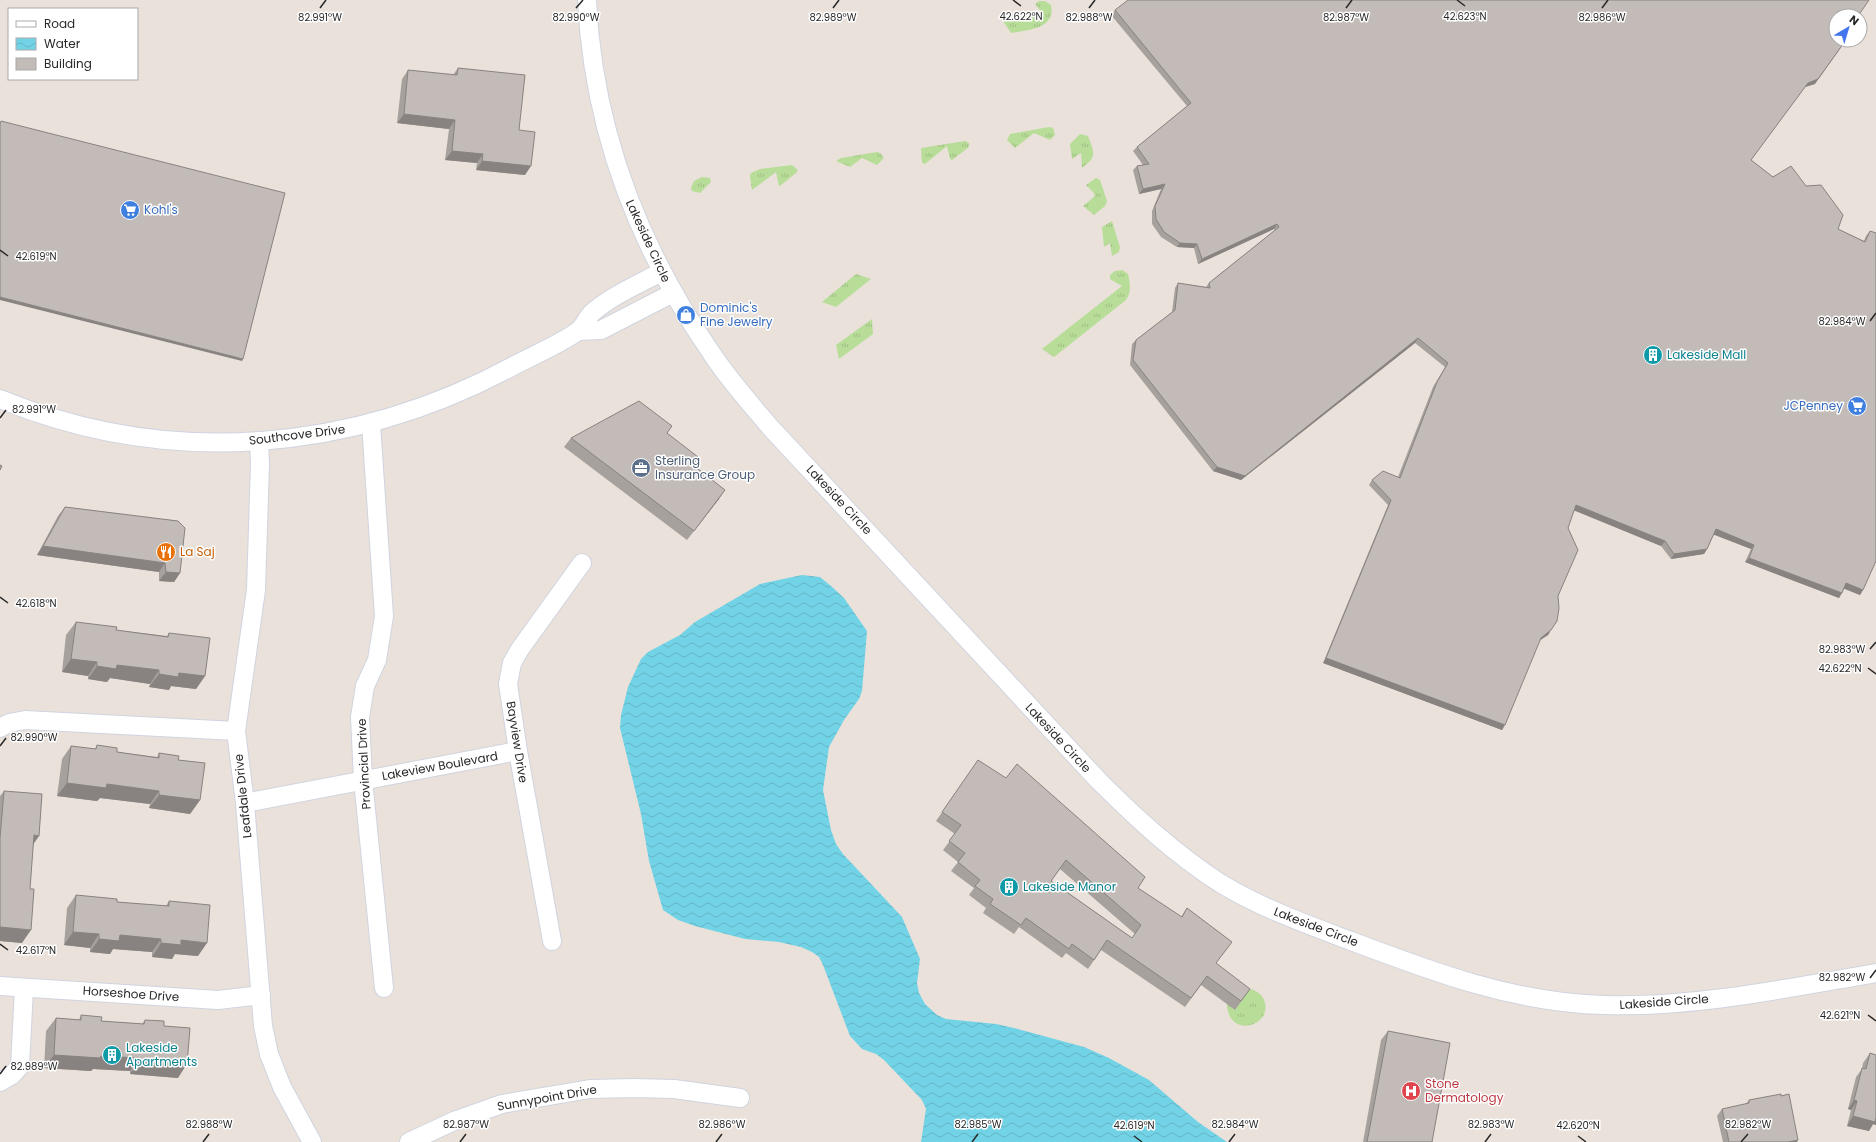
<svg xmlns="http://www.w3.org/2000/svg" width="1876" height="1142" viewBox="0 0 1876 1142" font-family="Poppins,sans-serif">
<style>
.grass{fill:url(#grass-tufts)}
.water{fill:url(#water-waves)}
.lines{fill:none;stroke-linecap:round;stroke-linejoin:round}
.minor-casing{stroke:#d0d4e0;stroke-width:20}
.minor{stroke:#fff;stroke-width:18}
.wall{fill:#a7a19d;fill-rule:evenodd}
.shaded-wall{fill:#888380}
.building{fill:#c2bbb7;stroke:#888380;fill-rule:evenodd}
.ticks{fill:none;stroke:#282828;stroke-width:1.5}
.labels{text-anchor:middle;stroke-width:3;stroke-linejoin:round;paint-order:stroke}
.shop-label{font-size:12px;fill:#366cbe;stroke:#fff;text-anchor:start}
.street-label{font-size:12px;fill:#282828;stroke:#fff}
.culture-label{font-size:12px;fill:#0d838f;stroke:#fff;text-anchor:start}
.service-label{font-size:12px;fill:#4e5e75;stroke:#fff;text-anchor:start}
.food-label{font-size:12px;fill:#c56008;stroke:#fff;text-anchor:start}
.health-label{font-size:12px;fill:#be3a42;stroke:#fff;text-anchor:start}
.ticks-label{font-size:10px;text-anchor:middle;fill:#282828;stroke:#fff;stroke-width:3;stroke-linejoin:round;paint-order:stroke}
</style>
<defs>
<pattern id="grass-tufts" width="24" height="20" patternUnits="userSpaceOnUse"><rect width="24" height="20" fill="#b8dd99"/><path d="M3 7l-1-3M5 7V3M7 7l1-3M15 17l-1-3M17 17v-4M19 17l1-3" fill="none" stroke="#9ebe84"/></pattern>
<pattern id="water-waves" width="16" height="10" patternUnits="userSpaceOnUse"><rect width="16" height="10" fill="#73d3e6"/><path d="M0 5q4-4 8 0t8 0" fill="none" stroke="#64b5c5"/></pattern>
</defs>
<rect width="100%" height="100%" fill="#eae1da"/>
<!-- grass -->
<g class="grass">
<path d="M1039,1H1045L1051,5C1056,29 1028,30 1011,33L1003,21L1044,15L1035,4Z"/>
<path d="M1049,127L1053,128L1055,135L1050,140L1034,133L1015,148L1007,140L1010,134Z"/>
<path d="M1080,134L1088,136C1094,153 1098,156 1082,168L1081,153L1072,159L1070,144Z"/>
<path d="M965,141L969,143V147L952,160L950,159L947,146L925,164L922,163L921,148Z"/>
<path d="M877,152L880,153L884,158L877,165L862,158L850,167L836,161L841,158Z"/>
<path d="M792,165L798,170L796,173L781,185L779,186L776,172L752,190L750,176L751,173L760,169Z"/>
<path d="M702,177L710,178L711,182L700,193L692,191L691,188L694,181Z"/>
<path d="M1096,178L1100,180L1107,201L1105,206L1094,215L1083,206L1095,196L1094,193L1086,185Z"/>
<path d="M1112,221L1120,247L1119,252L1112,256L1110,243L1104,247L1102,227Z"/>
<path d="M1122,270L1128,274C1130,284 1132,291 1126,300L1054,357L1042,349L1122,286L1110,279V275L1115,271Z"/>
<path d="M856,274L871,279L836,307L822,302Z"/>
<path d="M872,319L873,334L839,359L836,345Z"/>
<path d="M1245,988C1252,989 1259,991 1263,998C1277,1025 1228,1041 1227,1004Z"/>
</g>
<!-- water -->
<path class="water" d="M802,575L820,577L831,586L844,598L867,631L862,691L859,699L844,720L829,747L823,790L831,830L836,844L843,854L902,917L920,959L917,983L919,993L925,1004L937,1015L946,1019L996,1024L1014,1028L1084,1047L1109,1058L1149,1080L1198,1122L1227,1142H921L926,1109L922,1100L884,1060L876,1054L862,1049L850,1036L823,965L819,957L812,952L801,947L779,942L745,939L695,926L678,920L663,910L649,861L641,814L620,728L621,715L628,687L641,659L648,652L680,635L695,622L760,584Z"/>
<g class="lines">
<!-- minor casing -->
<g class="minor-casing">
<g id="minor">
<path d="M587,0C593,130 639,248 712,354C729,380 750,403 770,427L1098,780C1136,818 1175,854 1220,883C1261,908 1306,924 1351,941C1433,972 1515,1003 1604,1005C1694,1008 1788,988 1876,973"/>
<path d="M579,331L601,330L673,293"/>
<path d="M0,399C170,469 355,452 515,365C534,355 562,343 578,331C584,327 587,317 593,312C613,295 639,284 661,272"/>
<path d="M371,424L384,616L377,660L365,686L360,717L363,780L384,988"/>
<path d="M259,441L260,464L256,590L236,731L245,803L263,1026L269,1054L282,1087L312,1142"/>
<path d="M0,728L9,723L25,720L236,731"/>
<path d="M245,803L518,751"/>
<path d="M552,941L518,751L508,684L512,663L520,649L582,563"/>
<path d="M0,986L218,1000L261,995"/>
<path d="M0,1082L12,1075L20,1066L24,988"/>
<path d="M409,1142L454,1121L502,1104L590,1089L634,1088L674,1089L740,1098"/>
</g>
</g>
<!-- minor -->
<use href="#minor" class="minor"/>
</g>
<!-- wall -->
<g class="wall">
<path d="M1115,10L1836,16L1815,84L1805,87L1751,160L1838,229L1864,241L1866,236L1870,231L1863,590L1860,595L1844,588L1839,598L1745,562L1751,549L1714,534L1707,549L1704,554L1671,559L1661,546L1574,510L1568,528L1558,596L1551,630L1548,635L1539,641L1502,730L1323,663L1388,505L1369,485L1372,480L1398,477L1433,387L1445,367L1415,343L1241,480L1213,471L1130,365L1132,344L1136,340L1172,312L1175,288L1178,283L1206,287L1209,283L1275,230L1274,229L1198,264L1194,248L1177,247L1161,237L1152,224V211L1161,189L1139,194L1133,170L1137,166L1143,165L1133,151L1137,147L1187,106L1111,15Z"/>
<path d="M458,68L519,130L525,175L476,170L477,163L445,160L449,129L397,123L402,79L408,70L453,75Z"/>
<path d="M667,433L693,465L719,499L687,540L564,447L571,438Z"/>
<path d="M65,507L178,521L180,573L174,582L159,581V572L37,555L58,516Z"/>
<path d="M76,622L116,630L167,636L169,633L205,676L196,689L171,686L169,690L149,687L150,684L110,678L107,682L88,679V676L62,672L66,635Z"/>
<path d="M97,745L117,752L157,757L159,753L178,760L200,800L190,814L149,808L150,804L100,798L97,801L57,796L62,759L71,746L95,749Z"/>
<path d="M978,760L1138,888L1181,917L1187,908L1216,964L1250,989L1235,1010L1201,985L1185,1007L1101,950L1088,969L1066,953L1062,958L1019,927L1014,934L983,913L986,908L969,895L974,888L951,871L958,862L943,850L955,834L936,821ZM1060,869L1135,934L1132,938L1051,881Z"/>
<path d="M4,791L33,844L22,943L0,941V796Z"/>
<path d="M76,895L117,902L166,906L169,901L198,956L175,954L172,959L152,957V952L113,949L110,954L90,952V948L64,945L67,908Z"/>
<path d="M81,1015L101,1021L142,1024L145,1020L164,1026L178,1078L130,1074V1071L93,1069L91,1071L44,1068L46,1031L56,1018L79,1020Z"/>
<path d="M1388,1031L1432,1142H1363L1381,1040Z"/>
<path d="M1870,1053L1876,1055V1125L1873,1124L1869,1131L1847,1126L1851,1110L1848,1109L1856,1077L1862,1069L1863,1063Z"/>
<path d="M1781,1096L1797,1142H1723L1717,1116L1722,1109L1746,1104L1749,1100Z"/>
</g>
<!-- shaded-wall -->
<g class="shaded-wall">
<path d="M1846,40L1815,84L1805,87L1808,83Z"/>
<path d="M404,114L455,120L449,129L397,123Z"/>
<path d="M452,151L483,154L477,163L445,160Z"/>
<path d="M482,161L531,166L525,175L476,170Z"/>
<path d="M1165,184L1161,189L1139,194L1143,189Z"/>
<path d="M1277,224L1274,229L1198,264L1202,259Z"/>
<path d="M1180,243L1197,244L1194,248L1177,247Z"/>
<path d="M0,297L243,359L242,361L0,300Z"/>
<path d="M1418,338L1415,343L1241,480L1213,471L1217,467Z"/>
<path d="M725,490L719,499L687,540L694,531Z"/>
<path d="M1576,505L1665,541L1661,546L1573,510Z"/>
<path d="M1716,529L1754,545L1751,549L1712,534Z"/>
<path d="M43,546L165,563L159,572L37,555Z"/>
<path d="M1707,549L1704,554L1671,559L1674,554Z"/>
<path d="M1749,558L1842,593L1839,598L1745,562Z"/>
<path d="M166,572L180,573L174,582L159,581Z"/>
<path d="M1846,583L1863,590L1860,595L1842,588Z"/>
<path d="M1551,630L1548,635L1537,642L1541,638Z"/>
<path d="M1326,658L1505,725L1502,730L1323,663Z"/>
<path d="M71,659L97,662L88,676L62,672Z"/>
<path d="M117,665L159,670L150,684L110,678L107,682L88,679L97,666Z"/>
<path d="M179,673L205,676L196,689L171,686L169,690L149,687L159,674Z"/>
<path d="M67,783L107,784L159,791L150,804L100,798L97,801L57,796Z"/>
<path d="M159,795L200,800L190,814L149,808Z"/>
<path d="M34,835L39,836L30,849Z"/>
<path d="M0,927L31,930L22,943L0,941Z"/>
<path d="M73,932L99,934L90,948L64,945Z"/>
<path d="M120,935L161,939L152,952L113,949L110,954L90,952L99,939Z"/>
<path d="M181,940L207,943L198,956L175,954L172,959L152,957L161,943Z"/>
<path d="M54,1055L101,1056L139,1058L130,1071L93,1069L91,1071L44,1068Z"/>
<path d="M139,1061L187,1064L178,1078L130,1074Z"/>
<path d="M1854,1100L1857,1101L1851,1110L1848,1109Z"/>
<path d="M1853,1116H1876V1125L1873,1124L1869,1131L1847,1126Z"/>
<path d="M1798,1140L1797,1142H1788Z"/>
</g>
<!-- building -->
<g class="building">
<path d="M1128,0H1869L1858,16H1836V40H1846L1818,79L1808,83L1751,160L1773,177L1791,166L1806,186L1821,185L1843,215L1838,229L1865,242L1870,231L1876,233V561L1863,590L1846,583L1842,593L1749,558L1754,545L1716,529L1707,549L1674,554L1665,541L1576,505L1568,528L1578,550L1558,596L1559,608L1557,621L1551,630L1541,638L1505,725L1326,658L1391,500L1372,480L1383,471L1400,478L1437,382L1448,363L1418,338L1245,476L1217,467L1133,360L1136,340L1175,310L1178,283L1210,288L1209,283L1279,227L1277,224L1202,259L1197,244L1180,243L1164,232L1156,219L1155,206L1165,184L1143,189L1137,166L1149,164L1137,147L1191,103L1115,10Z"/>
<path d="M458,68L525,75L519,130L535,132L531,166L482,161L483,154L452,151L455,120L404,114L408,70L457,75Z"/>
<path d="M1,121L285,193L243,359L0,297V124Z"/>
<path d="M639,401L672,426L667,433L698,457L693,465L725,490L694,531L571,438Z"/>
<path d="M0,465L2,466L0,470Z"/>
<path d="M65,507L178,521L185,528L180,573L166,572L165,563L43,546Z"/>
<path d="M76,622L117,627L116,630L168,637L169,633L210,638L205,676L179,673L178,677L159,674V670L117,665L116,669L97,666V662L71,659Z"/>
<path d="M97,745L117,748V752L159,758V753L179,756L178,760L205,763L200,800L159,795V791L107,784L106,788L67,783L71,746L96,749Z"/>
<path d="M978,760L1006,778L1017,764L1145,877L1138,888L1182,917L1187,908L1232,942L1216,963L1250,989L1241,1001L1207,976L1191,998L1107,940L1094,960L1072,944L1069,949L1026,918L1021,925L990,904L993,899L975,886L980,880L958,862L965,853L949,841L961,825L942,812ZM1066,860L1141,925L1132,938L1051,881Z"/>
<path d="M4,791L42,794L39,836L34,835L30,889H34L31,930L0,927V838Z"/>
<path d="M76,895L117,899V902L169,906V901L210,905L207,943L181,940V945L161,943V939L120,935L119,941L99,939V934L73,932Z"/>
<path d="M81,1015L102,1017L101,1021L144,1024L145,1020L164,1021V1026L190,1028L187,1064L139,1061V1058L101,1056L100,1058L54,1055L56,1018L81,1020Z"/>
<path d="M1388,1031L1450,1043L1432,1142H1367Z"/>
<path d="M1870,1053L1876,1055V1118L1875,1122L1853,1116L1857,1101L1854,1100L1862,1068L1866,1069Z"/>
<path d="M1781,1094V1096L1789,1094L1798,1140L1788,1142H1729L1722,1109L1749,1103V1100Z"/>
</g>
<!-- ticks -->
<path class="ticks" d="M1013,0L1021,6M1457,0L1465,6M320,8L326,0M576,8L583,0M833,8L839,0M1089,8L1095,0M1346,8L1352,0M1602,8L1608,0M0,250L8,256M1870,321L1876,313M0,418L6,410M0,597L8,603M1870,649L1876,642M1868,668L1876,674M0,746L6,738M0,944L8,950M1870,978L1876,970M1868,1015L1876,1021M0,1074L6,1066M1134,1136L1142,1142M1578,1136L1586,1142M203,1142L209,1134M460,1142L466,1134M716,1142L722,1134M972,1142L978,1134M1229,1142L1235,1134M1485,1142L1491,1134M1741,1142L1748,1134"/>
<!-- icons -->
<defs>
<g id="supermarket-disc" transform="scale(1)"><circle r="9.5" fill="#3f7fe0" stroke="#fff"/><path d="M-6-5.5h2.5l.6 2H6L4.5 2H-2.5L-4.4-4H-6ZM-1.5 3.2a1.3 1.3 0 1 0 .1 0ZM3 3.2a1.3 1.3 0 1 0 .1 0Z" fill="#fff"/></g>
<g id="shop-disc" transform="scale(1)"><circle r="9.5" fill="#3f7fe0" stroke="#fff"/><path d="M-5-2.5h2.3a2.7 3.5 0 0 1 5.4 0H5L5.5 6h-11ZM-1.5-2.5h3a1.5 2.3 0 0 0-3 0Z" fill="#fff"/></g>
<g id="building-disc" transform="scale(1)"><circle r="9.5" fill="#0f9aa8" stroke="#fff"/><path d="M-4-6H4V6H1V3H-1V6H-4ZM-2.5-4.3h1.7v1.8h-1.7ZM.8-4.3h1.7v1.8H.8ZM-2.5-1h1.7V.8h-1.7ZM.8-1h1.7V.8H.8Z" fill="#fff"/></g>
<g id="office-disc" transform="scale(1)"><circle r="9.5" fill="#5c6f8a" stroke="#fff"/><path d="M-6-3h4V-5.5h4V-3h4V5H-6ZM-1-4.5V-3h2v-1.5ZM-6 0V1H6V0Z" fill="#fff"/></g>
<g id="restaurant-disc" transform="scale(1)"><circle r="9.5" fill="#e8710a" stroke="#fff"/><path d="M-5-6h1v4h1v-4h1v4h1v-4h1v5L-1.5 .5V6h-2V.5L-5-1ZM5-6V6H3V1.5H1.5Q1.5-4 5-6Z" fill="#fff"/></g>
<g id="hospital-disc" transform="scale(1)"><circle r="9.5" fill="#e0444e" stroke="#fff"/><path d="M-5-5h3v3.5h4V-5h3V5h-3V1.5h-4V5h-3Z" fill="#fff"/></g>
</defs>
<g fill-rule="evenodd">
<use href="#supermarket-disc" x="130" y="210"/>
<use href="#shop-disc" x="686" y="315"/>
<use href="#building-disc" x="1653" y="355"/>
<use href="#supermarket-disc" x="1857" y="406"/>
<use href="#office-disc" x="641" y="468"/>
<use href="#restaurant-disc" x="166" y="552"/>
<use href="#building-disc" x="1009" y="887"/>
<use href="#building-disc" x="112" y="1055"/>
<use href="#hospital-disc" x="1411" y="1091"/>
</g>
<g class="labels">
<!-- shop labels -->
<g class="shop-label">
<text x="144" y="214">Kohl's</text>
<text x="700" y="312">Dominic's<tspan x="700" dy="14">Fine Jewelry</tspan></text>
<text x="1843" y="410" text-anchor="end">JCPenney</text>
</g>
<!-- street labels -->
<g class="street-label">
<text transform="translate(648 241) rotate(65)" y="4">Lakeside Circle</text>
<text transform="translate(297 435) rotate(-7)" y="4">Southcove Drive</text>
<text transform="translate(839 500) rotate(47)" y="4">Lakeside Circle</text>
<text transform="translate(1058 738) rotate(47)" y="4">Lakeside Circle</text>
<text transform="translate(517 742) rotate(81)" y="4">Bayview Drive</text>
<text transform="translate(364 764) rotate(-93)" y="4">Provincial Drive</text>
<text transform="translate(440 766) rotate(-10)" y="4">Lakeview Boulevard</text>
<text transform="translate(243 796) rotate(-96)" y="4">Leafdale Drive</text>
<text transform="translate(1316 927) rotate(21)" y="4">Lakeside Circle</text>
<text transform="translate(131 994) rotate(4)" y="4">Horseshoe Drive</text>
<text transform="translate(1664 1002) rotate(-4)" y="4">Lakeside Circle</text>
<text transform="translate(547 1098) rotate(-10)" y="4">Sunnypoint Drive</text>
</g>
<!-- culture labels -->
<g class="culture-label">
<text x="1667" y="359">Lakeside Mall</text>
<text x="1023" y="891">Lakeside Manor</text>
<text x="126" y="1052">Lakeside<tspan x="126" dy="14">Apartments</tspan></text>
</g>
<!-- service labels -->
<g class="service-label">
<text x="655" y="465">Sterling<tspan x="655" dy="14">Insurance Group</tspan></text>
</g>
<!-- food labels -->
<g class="food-label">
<text x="180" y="556">La Saj</text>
</g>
<!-- health labels -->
<g class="health-label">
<text x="1425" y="1088">Stone<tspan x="1425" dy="14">Dermatology</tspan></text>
</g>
</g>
<g class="ticks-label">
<text x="1021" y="20">42.622°N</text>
<text x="1465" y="20">42.623°N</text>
<text x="576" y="21">82.990°W</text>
<text x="833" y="21">82.989°W</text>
<text x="1089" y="21">82.988°W</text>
<text x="1346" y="21">82.987°W</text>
<text x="1602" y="21">82.986°W</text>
<text x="320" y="21">82.991°W</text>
<text x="36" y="260">42.619°N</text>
<text x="1842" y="325">82.984°W</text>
<text x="34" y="413">82.991°W</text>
<text x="36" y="607">42.618°N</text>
<text x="1842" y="653">82.983°W</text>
<text x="1840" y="672">42.622°N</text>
<text x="34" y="741">82.990°W</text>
<text x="36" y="954">42.617°N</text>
<text x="1842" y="981">82.982°W</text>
<text x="1840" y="1019">42.621°N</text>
<text x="34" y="1070">82.989°W</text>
<text x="209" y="1128">82.988°W</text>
<text x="466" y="1128">82.987°W</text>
<text x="722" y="1128">82.986°W</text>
<text x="978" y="1128">82.985°W</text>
<text x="1235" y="1128">82.984°W</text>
<text x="1491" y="1128">82.983°W</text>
<text x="1748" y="1128">82.982°W</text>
<text x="1134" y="1129">42.619°N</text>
<text x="1578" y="1129">42.620°N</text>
</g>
<!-- legend -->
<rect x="8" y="8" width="130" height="72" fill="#ffffff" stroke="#a9a9a9"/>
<rect x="16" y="21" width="20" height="6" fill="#ffffff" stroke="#a9a9a9"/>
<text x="44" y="28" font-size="12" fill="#282828">Road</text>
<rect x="16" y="38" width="20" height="12" fill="url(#water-waves)" stroke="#a9a9a9"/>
<text x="44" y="48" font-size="12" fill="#282828">Water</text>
<rect x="16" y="58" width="20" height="12" fill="#c2bbb7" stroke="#a9a9a9"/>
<text x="44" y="68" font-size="12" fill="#282828">Building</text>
<!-- north arrow -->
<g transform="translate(1848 28) rotate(38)"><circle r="19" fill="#ffffff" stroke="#a9a9a9"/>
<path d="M0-3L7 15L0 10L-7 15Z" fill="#4375ee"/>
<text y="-6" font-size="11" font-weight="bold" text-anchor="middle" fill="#282828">N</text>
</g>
</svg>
